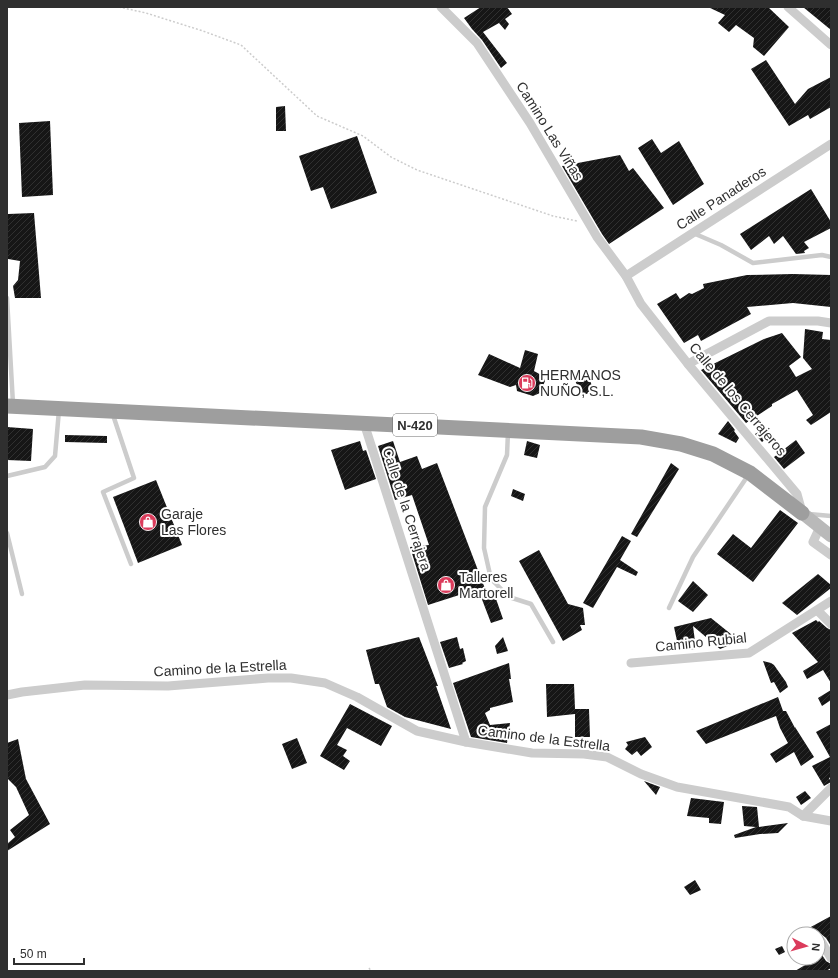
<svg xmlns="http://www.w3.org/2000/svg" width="838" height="978" viewBox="0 0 838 978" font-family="Arial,sans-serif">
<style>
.building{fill:url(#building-hatch)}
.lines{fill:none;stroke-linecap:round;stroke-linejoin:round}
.path{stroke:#ccc;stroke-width:1.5;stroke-dasharray:2 2;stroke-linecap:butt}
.service{stroke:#ccc;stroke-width:4.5}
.minor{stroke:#ccc;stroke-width:9}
.secondary{stroke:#b9b9b9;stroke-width:13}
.trunk{stroke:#9e9e9e;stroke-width:15}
.labels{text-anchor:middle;stroke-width:4;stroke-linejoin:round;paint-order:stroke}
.shield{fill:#fff;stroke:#6d6d6d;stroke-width:1}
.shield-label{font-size:13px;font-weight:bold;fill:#2f2f2f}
.street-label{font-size:14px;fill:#2f2f2f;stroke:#fff}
.poi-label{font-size:14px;fill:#2f2f2f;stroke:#fff;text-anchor:start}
</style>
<defs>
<pattern id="building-hatch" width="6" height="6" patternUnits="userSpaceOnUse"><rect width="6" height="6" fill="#161616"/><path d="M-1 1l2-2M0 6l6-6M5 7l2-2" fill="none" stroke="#303030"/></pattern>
</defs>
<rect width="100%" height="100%" fill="#fff"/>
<!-- building -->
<g class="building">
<path d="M481,7H507L512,14L505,19L509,24L505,30L499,23L483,32L507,63L501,68L482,40L472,29L464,18Z"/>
<path d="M708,7H768L789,27L764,56L753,47L754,38L736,25L729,32L718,23L725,15Z"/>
<path d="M803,7H831V30Z"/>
<path d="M766,60L795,104L808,89L831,77V107L810,119L808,115L789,126L751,69Z"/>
<path d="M285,106L286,131H276V107Z"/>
<path d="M50,121L53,195L22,197L19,123Z"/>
<path d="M357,136L377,193L331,209L323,187L311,191L299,156Z"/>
<path d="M652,139L661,153L679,141L704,184L673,205L638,148Z"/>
<path d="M620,155L629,171L633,168L664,208L609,244L602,234L562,166Z"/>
<path d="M811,189L831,222V228L804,242L809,248L804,251L805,253L796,254L783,236L774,244L769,236L751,250L740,234Z"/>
<path d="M34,213L41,298H15L13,286L18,280L20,261L8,259V214Z"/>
<path d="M793,274L831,275V307L793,303L747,307L751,314L701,341L698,335L684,343L657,304L676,293L680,299L689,293L692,294L704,288L703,284L747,275Z"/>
<path d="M805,329L823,332L822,339L831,340V412L811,425L806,420L813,415L797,390L772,404V406L746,423L701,370L764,339L782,333L801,357L789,366L796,377L812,369L803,358Z"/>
<path d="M525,350L538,354L534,371L543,376L545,381L540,393L533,396L517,391L516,385L510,387L478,375L489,354L520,368Z"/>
<path d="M584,378L585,381L589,378L594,391L581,396L575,380Z"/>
<path d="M728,421L735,430L734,431L739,438L736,443L718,434Z"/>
<path d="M7,427L33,429L31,461L7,460Z"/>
<path d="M760,431L766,439L762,442L755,434Z"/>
<path d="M65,435L107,436V443L65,442Z"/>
<path d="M796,440L805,453L784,469L774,457Z"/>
<path d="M360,441L363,451L366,450L376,479L345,490L331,450Z"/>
<path d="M393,441L400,462L417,456L422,469L437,463L489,599L495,596L503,619L491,623L478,589L428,605L410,547L429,545L412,495L395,500L378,446Z"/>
<path d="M527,441L540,445L537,458L524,455Z"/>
<path d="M671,463L679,469L637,537L631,534Z"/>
<path d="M156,480L182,545L138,563L113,497Z"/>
<path d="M513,489L525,494L523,501L511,496Z"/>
<path d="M780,510L798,523L753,582L717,554L733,534L751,548Z"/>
<path d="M622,536L631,541L620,560L638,572L636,576L617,567L593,608L583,603Z"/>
<path d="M539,550L568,604L583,608L585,625H580L582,630L563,641L519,561Z"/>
<path d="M818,574L831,585V588L797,615L782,603Z"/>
<path d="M693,581L708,595L693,612L678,601Z"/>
<path d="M711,618L737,639L730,645L720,649L693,626L696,649L679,650L674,627Z"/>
<path d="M816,620L818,622L819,621L827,628L831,630V683L823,670L807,679L803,671L818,662L792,633Z"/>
<path d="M419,637L438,686H436L451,729L405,717L387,707L379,684H375L366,650Z"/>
<path d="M457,637L460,649L463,648L466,661L462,663L463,664L449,668L440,642Z"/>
<path d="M503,637L508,651L497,654L495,646Z"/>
<path d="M763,661L771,663L774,665L786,682L788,687L780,693L774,682L771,683Z"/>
<path d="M509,663L511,679H509L513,702L490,708V710L485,713L490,725L510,723L507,743L471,737L453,683Z"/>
<path d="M546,684H574L575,709H589L590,737H575V714L547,717Z"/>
<path d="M831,690V700L822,706L818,698Z"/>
<path d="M778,697L783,711H786L795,728V727L814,757L801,766L794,752L776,763L770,754L788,743L780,728L776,716L706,744L696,731Z"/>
<path d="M350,704L392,726L381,746L347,728L337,745L347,750L343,756L350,761L344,770L320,756Z"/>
<path d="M831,724V777L829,778L831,782L824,786L812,766L830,757L816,732Z"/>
<path d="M645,737L652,747L641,756L637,751L632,755L625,749L628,745L626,742Z"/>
<path d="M297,738L307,763L292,769L282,744Z"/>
<path d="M18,739L26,779L50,824L7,851V844L15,837L10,830L29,815L16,787L7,778V743Z"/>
<path d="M644,781L660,787L656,795Z"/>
<path d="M805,791L811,798L801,805L796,797Z"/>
<path d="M691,798L724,802L721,824L709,823V818L687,816Z"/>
<path d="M742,806L757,807L759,827L788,823L778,833L760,834L735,838L734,835L756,827L744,826Z"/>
<path d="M695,880L701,890L690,895L684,887Z"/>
<path d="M831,916V946L826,938L821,934H798Z"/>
<path d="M782,946L785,952L779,955L775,949Z"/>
<path d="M822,955L826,961L831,964V968L826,971H795Z"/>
</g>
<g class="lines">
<!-- path -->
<g class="path">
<path d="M119,7L146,13L203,31L241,45L317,116L363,136L391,157L417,170L553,216L577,221"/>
<path d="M369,968L371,971"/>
</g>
<!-- service -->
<g class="service">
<path d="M693,233L721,245L753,263L822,255L831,257"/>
<path d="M7,298L13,404"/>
<path d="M113,415L134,478L103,492L131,564"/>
<path d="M508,432L507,455L485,507L484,548L491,579L509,597L531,604L553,642"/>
<path d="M7,476L45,467L55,456L59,410"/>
<path d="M809,514L831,516"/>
<path d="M7,533L22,594"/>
<path d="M669,608L693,557L749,474"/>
</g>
<!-- minor -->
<g class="minor">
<path d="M441,7L477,43L530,123L597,237L626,276L641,304L688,364L797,494L802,512"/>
<path d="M788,7L831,45"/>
<path d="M626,276L831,144"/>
<path d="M688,364L769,321H818L831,323"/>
<path d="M364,423L466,742"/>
<path d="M820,527L813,542L831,555"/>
<path d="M818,611L831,624"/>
<path d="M631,663L749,653L831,601"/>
<path d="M7,695L22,692L85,685L168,686L268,678H291L325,683L357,697L417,731L466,742L532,753L584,754L607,757L641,774L677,787L789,807L803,816L831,788"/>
<path d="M803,816L831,821"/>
<path d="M821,941L831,958"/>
</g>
<!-- secondary -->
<path class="secondary" d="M802,513L831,536"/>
<!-- trunk -->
<path class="trunk" d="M7,406L641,437L681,444L713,454L750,473L802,513"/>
</g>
<!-- icons -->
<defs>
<g id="fuel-disc" transform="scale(0.9)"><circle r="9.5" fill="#db3b5b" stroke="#fff"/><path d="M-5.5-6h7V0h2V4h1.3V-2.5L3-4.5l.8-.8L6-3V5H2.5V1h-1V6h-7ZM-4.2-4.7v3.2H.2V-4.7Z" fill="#fff"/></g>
<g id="shop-disc" transform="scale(0.9)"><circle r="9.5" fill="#db3b5b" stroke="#fff"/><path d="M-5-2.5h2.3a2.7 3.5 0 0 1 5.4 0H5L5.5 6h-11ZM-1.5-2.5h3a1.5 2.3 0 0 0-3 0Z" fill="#fff"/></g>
</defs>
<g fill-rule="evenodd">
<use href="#fuel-disc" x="527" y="383"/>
<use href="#shop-disc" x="148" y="522"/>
<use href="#shop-disc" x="446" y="585"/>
</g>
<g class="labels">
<!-- shield labels -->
<rect class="shield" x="393" y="414" width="44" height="22" rx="3"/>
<g class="shield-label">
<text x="415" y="430">N-420</text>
</g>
<!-- street labels -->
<g class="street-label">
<text transform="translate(550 131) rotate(58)" y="5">Camino Las Viñas</text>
<text transform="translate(721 198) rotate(-33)" y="5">Calle Panaderos</text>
<text transform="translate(738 399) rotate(50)" y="5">Calle de los Cerrajeros</text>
<text transform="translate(407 509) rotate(72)" y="5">Calle de la Cerrajera</text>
<text transform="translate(701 642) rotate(-6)" y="5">Camino Rubial</text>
<text transform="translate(220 668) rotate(-3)" y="5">Camino de la Estrella</text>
<text transform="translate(544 738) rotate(7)" y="5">Camino de la Estrella</text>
</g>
<!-- poi labels -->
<g class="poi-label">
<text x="540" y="380">HERMANOS<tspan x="540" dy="16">NUÑO, S.L.</tspan></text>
<text x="161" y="519">Garaje<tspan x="161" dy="16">Las Flores</tspan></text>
<text x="459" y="582">Talleres<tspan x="459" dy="16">Martorell</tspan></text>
</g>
</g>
<!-- border -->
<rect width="838" height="978" fill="none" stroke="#2f2f2f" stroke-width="16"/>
<!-- north arrow -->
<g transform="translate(806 946) rotate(96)"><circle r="19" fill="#ffffff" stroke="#acacac"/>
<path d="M0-3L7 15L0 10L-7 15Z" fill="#db3b5b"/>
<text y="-6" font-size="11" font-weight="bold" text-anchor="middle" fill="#2f2f2f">N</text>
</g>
<!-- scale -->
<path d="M14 958v6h70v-6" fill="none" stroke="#2f2f2f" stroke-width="2"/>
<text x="20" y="958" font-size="12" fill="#2f2f2f" stroke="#ffffff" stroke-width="3" paint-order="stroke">50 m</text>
</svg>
